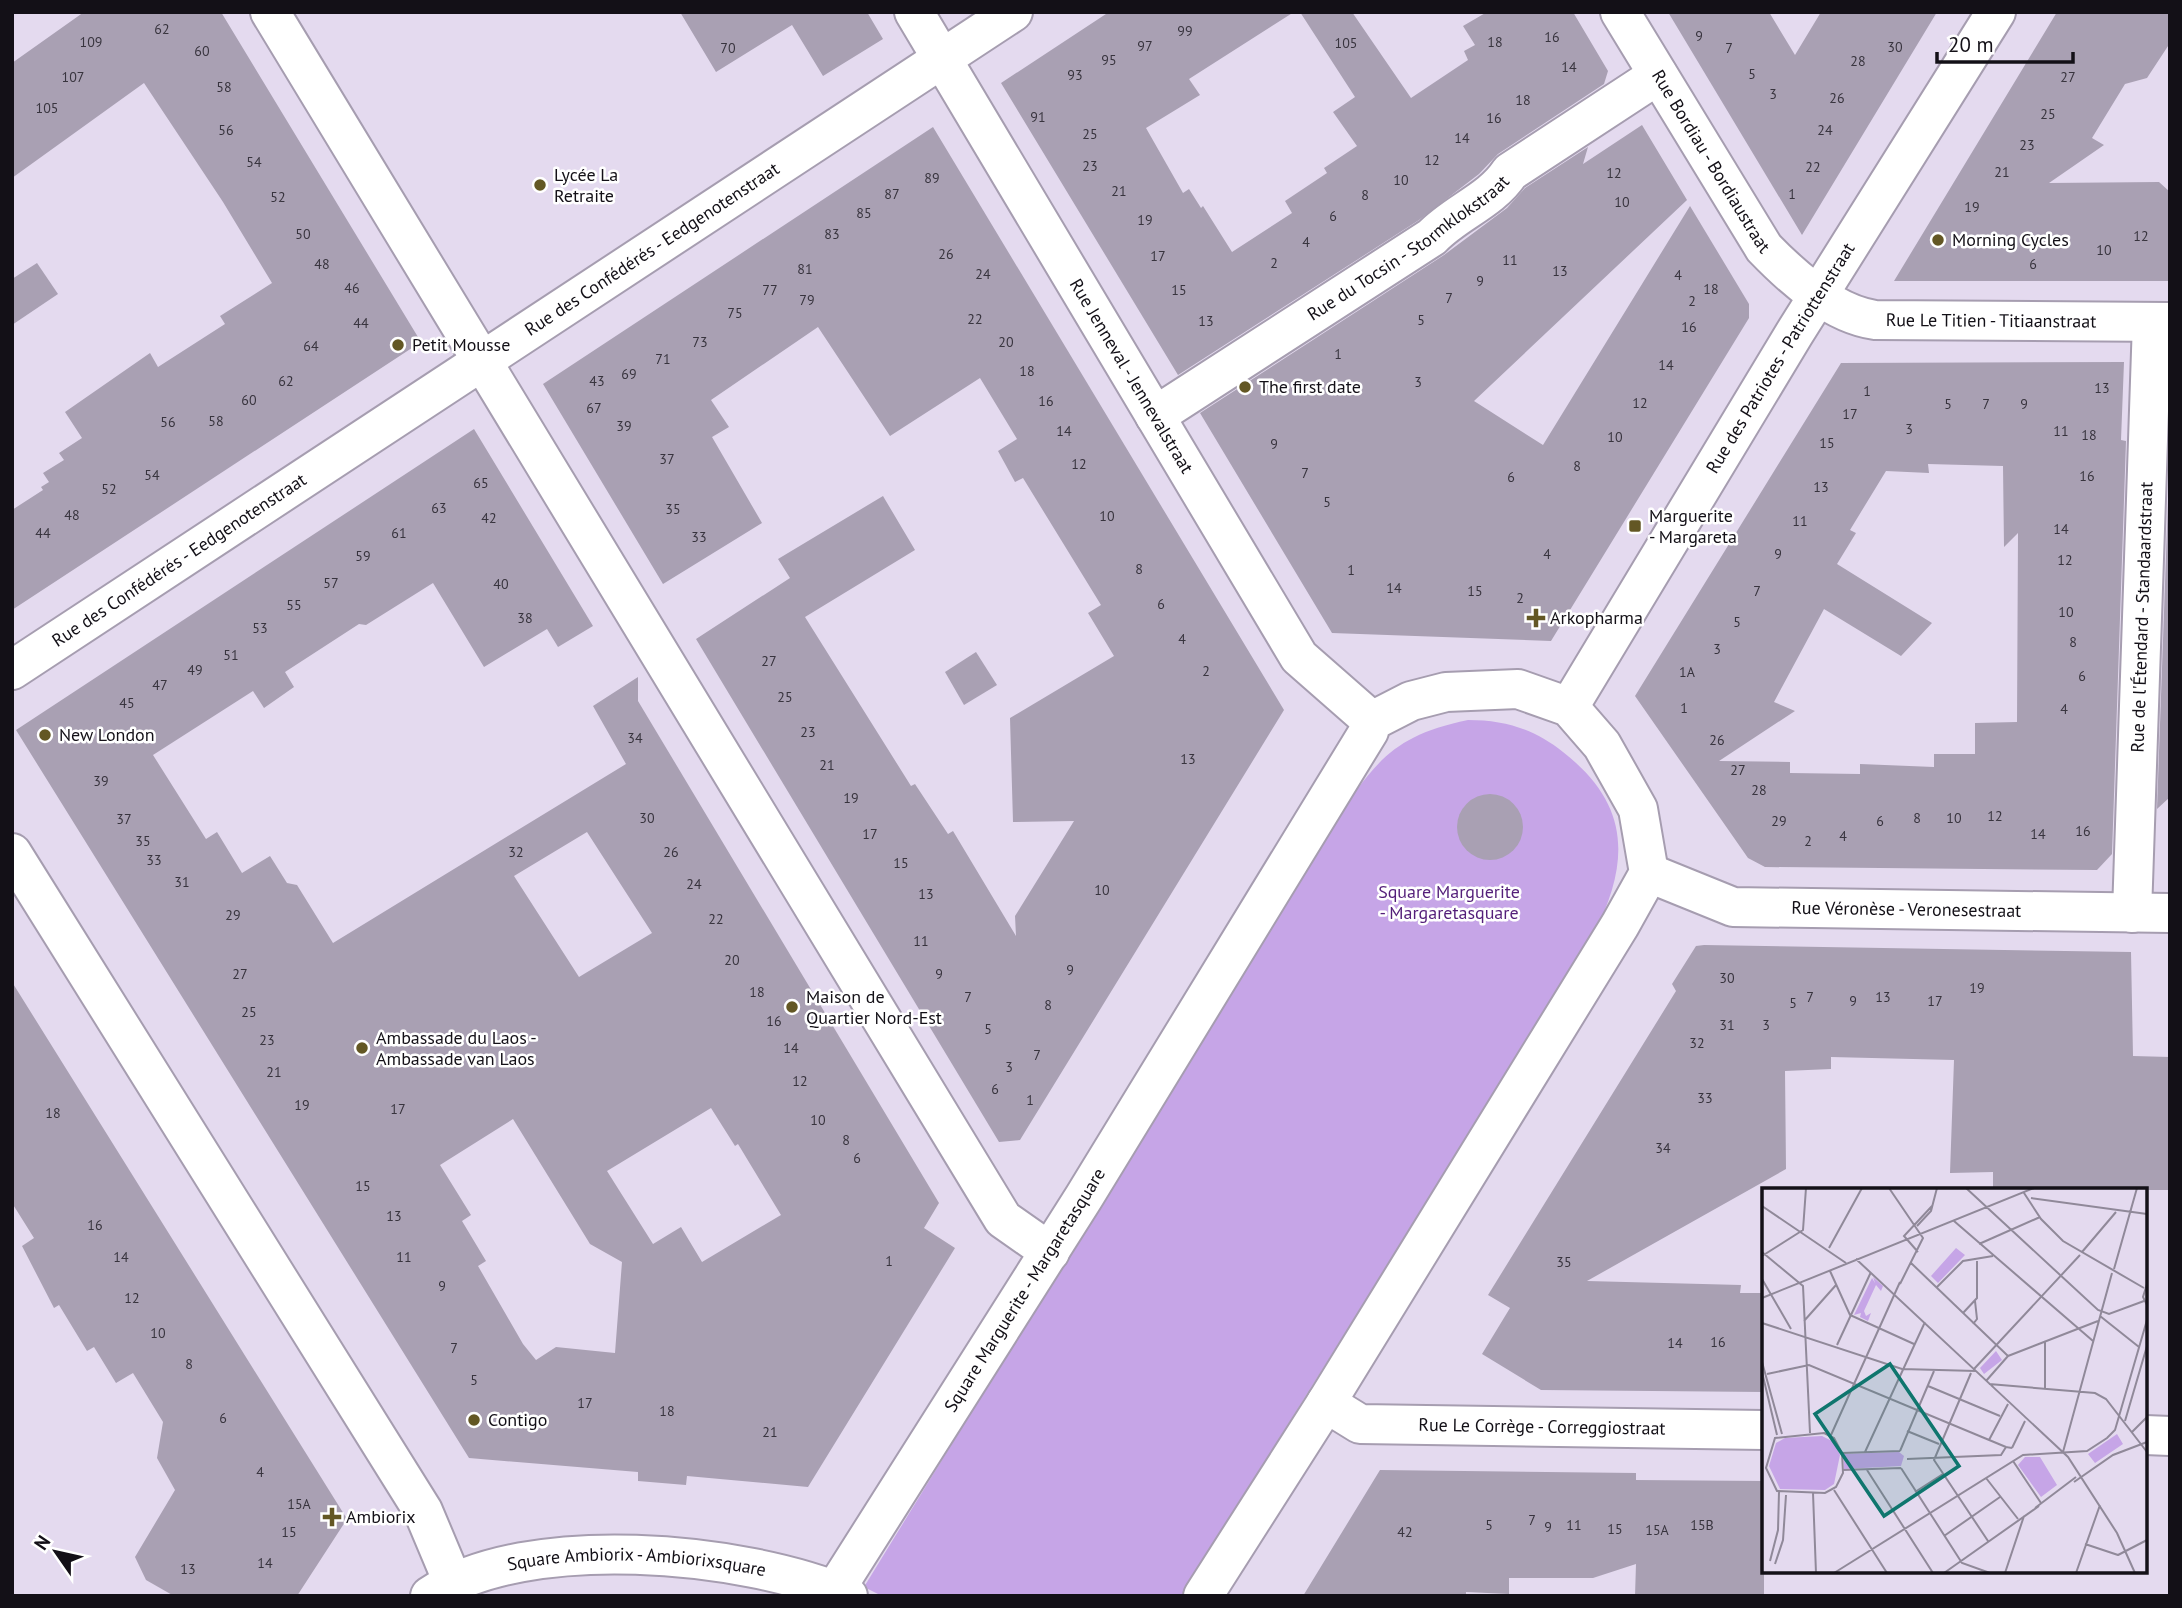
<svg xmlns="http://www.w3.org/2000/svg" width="2182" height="1608" viewBox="0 0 2182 1608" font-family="'PT Sans',sans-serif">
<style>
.green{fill:#c6a5e7}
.building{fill:#a9a0b3;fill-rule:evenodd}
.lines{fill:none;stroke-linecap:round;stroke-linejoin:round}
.minor-casing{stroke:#a69db0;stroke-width:42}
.minor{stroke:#fff;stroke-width:38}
.poi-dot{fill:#635724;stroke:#fff;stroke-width:2.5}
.labels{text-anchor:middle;stroke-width:5;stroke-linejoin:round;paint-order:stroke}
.number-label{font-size:14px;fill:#38343e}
.street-label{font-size:18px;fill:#131017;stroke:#fff}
.poi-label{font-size:18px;fill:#131017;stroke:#fff;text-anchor:start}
.park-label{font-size:18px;fill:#531e79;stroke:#fff}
.inset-road{fill:none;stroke:#908999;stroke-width:2}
.view{fill:#0f766e;fill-opacity:0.15;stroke:#0f766e;stroke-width:3.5}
.inset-edge{fill:none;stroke:#131017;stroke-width:3.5}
</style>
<rect width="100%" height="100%" fill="#e4daef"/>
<!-- green -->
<path class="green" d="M1468,720C1505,720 1534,729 1563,752C1631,805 1630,862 1594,934L1181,1596H882L864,1587L1331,826C1375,764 1390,736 1468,720Z"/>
<!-- building -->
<g class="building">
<path d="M84,12H221L421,342L12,610V510L43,490L41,487L49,482L43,473L64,460L59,453L82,438L65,412L150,353L158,367L225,324L220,316L272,283L223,202L144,83L12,178V63Z"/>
<path d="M680,12H867L883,39L823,76L792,25L716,72Z"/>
<path d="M1109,12H1294L1189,79L1200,95L1146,128L1183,193L1189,189L1201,208L1203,206L1232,252L1292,213L1285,201L1327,173L1324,168L1357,146L1333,112L1355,97L1300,12H1352L1411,98L1468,60L1464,51L1475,45L1463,26L1487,12H1573L1608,71L1604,84L1498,154L1479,174L1419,220L1178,375L1001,83Z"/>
<path d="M1668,12H1769L1795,55L1821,12H1937L1802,235Z"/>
<path d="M2057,12H2170V43L2147,78L2125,84L2092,138L2104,145L2049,183L2159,182L2170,192V281H1894Z"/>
<path d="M1642,125L1687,200L1474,401L1543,445L1690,206L1749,304V318L1551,641L1332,633L1200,413L1444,255L1507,208L1525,188L1588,147L1583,164Z"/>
<path d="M933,127L1284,710L1020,1140L999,1142L696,639L790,578L778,559L883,496L915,550L805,617L911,786L915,784L948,834L953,831L1016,936L1015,916L1074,821L1013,822L1010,718L1114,656L1088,613L1101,605L1023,478L1015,482L998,451L1017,439L980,378L890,436L818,327L711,400L729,427L712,437L762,523L663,584L543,384Z"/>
<path d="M37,263L58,294L12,325V279Z"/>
<path d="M2124,362L2121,440L2126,441L2112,854L2097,870L1765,867L1748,858L1635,696L1841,363ZM1928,464L2003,466L2004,547L2018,533L2017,722L1975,723V754H1934V767L1860,764V774L1790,773V762L1719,761L1795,711L1774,702L1824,609L1901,656L1932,623L1837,564L1856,533L1850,530L1886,471L1929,473Z"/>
<path d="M474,429L593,626L558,647L547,629L484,667L433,583L366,625L359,624L285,672L294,687L264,708L253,691L153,755L206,839L217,832L242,873L270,856L287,883L297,885L333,943L626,764L593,706L638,677V701L939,1203L924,1228L955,1248L808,1487L687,1476L686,1485L638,1481V1472L469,1458L16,730ZM587,832L652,933L579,977L514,876ZM711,1108L735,1146L738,1144L781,1215L702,1262L681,1227L653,1244L607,1171ZM513,1119L590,1244L622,1262L615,1353L556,1347L536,1360L523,1344L478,1266L486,1261L462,1221L471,1215L440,1165Z"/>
<path d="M2170,444V797L2157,809Z"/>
<path d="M976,652L997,685L964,705L945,672Z"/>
<circle cx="1490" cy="827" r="33"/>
<path d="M1704,945L2131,952L2133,1056L2170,1057V1190H1993V1172L1950,1173L1954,1060L1831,1057V1069L1785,1071L1786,1169L1587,1281L1741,1285L1740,1293H1764V1392L1541,1390L1482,1354L1510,1308L1488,1295L1676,991L1672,984L1696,946Z"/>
<path d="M12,982L347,1519L297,1596H174L146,1580L135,1557L175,1490L157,1458L163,1422L133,1373L116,1383L94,1347L87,1351L59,1305L54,1308L22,1246L34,1238L12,1203Z"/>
<path d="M1380,1470L1636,1473V1480L1764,1481V1596H1635L1636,1564L1593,1578H1509V1594L1466,1592V1596H1303Z"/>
</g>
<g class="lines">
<!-- minor casing -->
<g class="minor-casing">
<g id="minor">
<path d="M270,12L1003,1219L1050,1252"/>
<path id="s1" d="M914,12L1299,657L1372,721"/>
<path id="s2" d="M1620,12L1764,248C1793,278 1833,314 1875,320L2170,322"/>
<path id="s3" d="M1155,416L1432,237C1456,212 1491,201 1510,172L1658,75"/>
<path id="s4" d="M12,670L1013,12"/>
<path id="s5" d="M1569,707L1794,334L1996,12"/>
<path d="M12,853L423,1511L452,1580"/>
<path id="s6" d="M1649,873L1733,907L2170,913"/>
<path id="s7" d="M2132,913L2152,322"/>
<path id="s8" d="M1326,1403L1360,1424L1764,1430"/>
<path d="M2145,1435L2170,1436"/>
<path id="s9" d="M835,1590L1084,1197L1369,731L1372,721L1411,701L1446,692L1518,689L1569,707L1602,745L1638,809L1649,873L1620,925L1326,1403L1203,1596"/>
<path id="s10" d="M430,1596C526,1531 744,1551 848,1596"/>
</g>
</g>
<!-- minor -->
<use href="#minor" class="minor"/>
</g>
<!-- markers -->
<g class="poi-dot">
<circle cx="540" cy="185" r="7"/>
<circle cx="1938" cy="240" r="7"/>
<circle cx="398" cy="345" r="7"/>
<circle cx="1245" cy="387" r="7"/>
<rect x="1628" y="519" width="14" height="14" rx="3.5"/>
<path d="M1532.5 607.5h7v7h7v7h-7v7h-7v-7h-7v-7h7z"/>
<circle cx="45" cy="735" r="7"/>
<circle cx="792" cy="1007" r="7"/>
<circle cx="362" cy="1048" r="7"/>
<circle cx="474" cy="1420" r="7"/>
<path d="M328.5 1506.5h7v7h7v7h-7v7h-7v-7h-7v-7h7z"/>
</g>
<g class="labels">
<!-- number labels -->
<g class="number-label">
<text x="162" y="34">62</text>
<text x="1185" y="36">99</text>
<text x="1699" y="41">9</text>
<text x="1552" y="42">16</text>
<text x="91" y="47">109</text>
<text x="1495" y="47">18</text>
<text x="1346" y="48">105</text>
<text x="1145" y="51">97</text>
<text x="1895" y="52">30</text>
<text x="728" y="53">70</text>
<text x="1729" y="53">7</text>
<text x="202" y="56">60</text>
<text x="1109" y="65">95</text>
<text x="1858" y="66">28</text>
<text x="1569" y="72">14</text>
<text x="1752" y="79">5</text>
<text x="1075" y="80">93</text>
<text x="73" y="82">107</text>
<text x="2068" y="82">27</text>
<text x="224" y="92">58</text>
<text x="1773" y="99">3</text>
<text x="1837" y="103">26</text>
<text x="1523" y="105">18</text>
<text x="47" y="113">105</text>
<text x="2048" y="119">25</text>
<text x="1038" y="122">91</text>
<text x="1494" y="123">16</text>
<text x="226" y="135">56</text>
<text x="1825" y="135">24</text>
<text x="1090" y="139">25</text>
<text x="1462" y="143">14</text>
<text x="2027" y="150">23</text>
<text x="1432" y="165">12</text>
<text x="254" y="167">54</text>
<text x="1090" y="171">23</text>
<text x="1813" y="172">22</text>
<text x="2002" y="177">21</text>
<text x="1614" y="178">12</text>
<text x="932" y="183">89</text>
<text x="1401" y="185">10</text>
<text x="1119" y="196">21</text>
<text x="892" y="199">87</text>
<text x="1792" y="199">1</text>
<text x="1365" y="200">8</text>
<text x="278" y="202">52</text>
<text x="1622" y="207">10</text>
<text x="1972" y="212">19</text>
<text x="864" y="218">85</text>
<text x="1333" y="221">6</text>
<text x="1145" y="225">19</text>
<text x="303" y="239">50</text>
<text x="832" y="239">83</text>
<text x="2141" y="241">12</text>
<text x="1306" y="247">4</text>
<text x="2104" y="255">10</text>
<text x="946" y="259">26</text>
<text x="1158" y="261">17</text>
<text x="1510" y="265">11</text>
<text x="1274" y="268">2</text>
<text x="322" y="269">48</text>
<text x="2033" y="269">6</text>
<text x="805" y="274">81</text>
<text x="1560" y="276">13</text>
<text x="983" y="279">24</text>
<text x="1678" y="280">4</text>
<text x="1480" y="286">9</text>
<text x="352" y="293">46</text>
<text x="1711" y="294">18</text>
<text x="770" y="295">77</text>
<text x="1179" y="295">15</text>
<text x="1449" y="303">7</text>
<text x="807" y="305">79</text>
<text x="1692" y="306">2</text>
<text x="735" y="318">75</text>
<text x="975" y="324">22</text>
<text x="1421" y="325">5</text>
<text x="1206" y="326">13</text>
<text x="361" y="328">44</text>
<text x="1689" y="332">16</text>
<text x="700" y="347">73</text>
<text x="1006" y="347">20</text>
<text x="311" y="351">64</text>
<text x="1338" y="359">1</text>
<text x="663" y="364">71</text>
<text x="1666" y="370">14</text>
<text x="1027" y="376">18</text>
<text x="629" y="379">69</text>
<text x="286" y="386">62</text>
<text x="597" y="386">43</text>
<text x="1418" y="387">3</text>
<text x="2102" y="393">13</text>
<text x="1867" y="396">1</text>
<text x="249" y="405">60</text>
<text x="1046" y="406">16</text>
<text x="1640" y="408">12</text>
<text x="1948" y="409">5</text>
<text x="1986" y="409">7</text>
<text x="2024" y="409">9</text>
<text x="594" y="413">67</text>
<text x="1850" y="419">17</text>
<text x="216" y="426">58</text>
<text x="168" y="427">56</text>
<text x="624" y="431">39</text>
<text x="1909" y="434">3</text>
<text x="1064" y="436">14</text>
<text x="2061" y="436">11</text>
<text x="2089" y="440">18</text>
<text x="1615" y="442">10</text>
<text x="1827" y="448">15</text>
<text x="1274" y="449">9</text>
<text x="667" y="464">37</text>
<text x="1079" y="469">12</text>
<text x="1577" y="471">8</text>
<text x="1305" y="478">7</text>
<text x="152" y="480">54</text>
<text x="2087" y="481">16</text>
<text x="1511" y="482">6</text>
<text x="481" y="488">65</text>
<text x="1821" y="492">13</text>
<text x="109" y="494">52</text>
<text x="1327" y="507">5</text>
<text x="439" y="513">63</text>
<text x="673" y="514">35</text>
<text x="72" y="520">48</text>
<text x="1107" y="521">10</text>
<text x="489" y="523">42</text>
<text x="1800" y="526">11</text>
<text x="2061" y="534">14</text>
<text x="43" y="538">44</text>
<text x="399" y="538">61</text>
<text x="699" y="542">33</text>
<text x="1547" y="559">4</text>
<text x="1778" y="559">9</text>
<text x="363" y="561">59</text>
<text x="2065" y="565">12</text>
<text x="1139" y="574">8</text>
<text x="1351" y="575">1</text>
<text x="331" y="588">57</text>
<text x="501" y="589">40</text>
<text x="1394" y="593">14</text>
<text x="1475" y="596">15</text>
<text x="1757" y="596">7</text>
<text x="1520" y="603">2</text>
<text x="1161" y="609">6</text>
<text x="294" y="610">55</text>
<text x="2066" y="617">10</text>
<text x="525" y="623">38</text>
<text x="1737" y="627">5</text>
<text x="260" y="633">53</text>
<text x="1182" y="644">4</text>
<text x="2073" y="647">8</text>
<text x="1717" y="654">3</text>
<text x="231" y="660">51</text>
<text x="769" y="666">27</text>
<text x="195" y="675">49</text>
<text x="1206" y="676">2</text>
<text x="1687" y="677">1A</text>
<text x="2082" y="681">6</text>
<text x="160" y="690">47</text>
<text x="785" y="702">25</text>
<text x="127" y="708">45</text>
<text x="1684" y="713">1</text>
<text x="2064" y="714">4</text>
<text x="808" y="737">23</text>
<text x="635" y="743">34</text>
<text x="1717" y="745">26</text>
<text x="1188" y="764">13</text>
<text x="827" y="770">21</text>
<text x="1738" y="775">27</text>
<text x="101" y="786">39</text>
<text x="1759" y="795">28</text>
<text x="851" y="803">19</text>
<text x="1995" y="821">12</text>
<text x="647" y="823">30</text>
<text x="1917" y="823">8</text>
<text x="1954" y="823">10</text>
<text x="124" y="824">37</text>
<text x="1779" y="826">29</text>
<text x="1880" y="826">6</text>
<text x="2083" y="836">16</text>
<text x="870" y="839">17</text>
<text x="2038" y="839">14</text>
<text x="1843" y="841">4</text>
<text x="143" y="846">35</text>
<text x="1808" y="846">2</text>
<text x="516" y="857">32</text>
<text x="671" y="857">26</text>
<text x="154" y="865">33</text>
<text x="901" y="868">15</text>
<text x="182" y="887">31</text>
<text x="694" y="889">24</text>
<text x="1102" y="895">10</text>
<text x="926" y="899">13</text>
<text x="233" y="920">29</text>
<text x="716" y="924">22</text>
<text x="921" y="946">11</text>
<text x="732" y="965">20</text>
<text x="1070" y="975">9</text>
<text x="240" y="979">27</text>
<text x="939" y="979">9</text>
<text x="1727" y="983">30</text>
<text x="1977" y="993">19</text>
<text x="757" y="997">18</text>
<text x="968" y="1002">7</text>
<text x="1810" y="1002">7</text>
<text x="1883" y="1002">13</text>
<text x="1853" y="1006">9</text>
<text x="1935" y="1006">17</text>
<text x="1793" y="1008">5</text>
<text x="1048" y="1010">8</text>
<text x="249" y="1017">25</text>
<text x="774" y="1026">16</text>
<text x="1727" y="1030">31</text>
<text x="1766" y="1030">3</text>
<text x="988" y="1034">5</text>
<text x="267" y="1045">23</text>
<text x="1697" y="1048">32</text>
<text x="791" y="1053">14</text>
<text x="1037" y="1060">7</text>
<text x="1009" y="1072">3</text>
<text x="274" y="1077">21</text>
<text x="800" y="1086">12</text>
<text x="995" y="1094">6</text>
<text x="1705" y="1103">33</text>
<text x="1030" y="1105">1</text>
<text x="302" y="1110">19</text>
<text x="398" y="1114">17</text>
<text x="53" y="1118">18</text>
<text x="818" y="1125">10</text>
<text x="846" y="1145">8</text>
<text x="1663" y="1153">34</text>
<text x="857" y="1163">6</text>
<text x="363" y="1191">15</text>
<text x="394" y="1221">13</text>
<text x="95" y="1230">16</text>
<text x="121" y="1262">14</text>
<text x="404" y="1262">11</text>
<text x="889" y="1266">1</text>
<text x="1564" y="1267">35</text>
<text x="442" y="1291">9</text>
<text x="132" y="1303">12</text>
<text x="158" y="1338">10</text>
<text x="1718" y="1347">16</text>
<text x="1675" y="1348">14</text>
<text x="454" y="1353">7</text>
<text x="189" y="1369">8</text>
<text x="474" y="1385">5</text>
<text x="585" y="1408">17</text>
<text x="667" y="1416">18</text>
<text x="223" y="1423">6</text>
<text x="770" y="1437">21</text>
<text x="260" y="1477">4</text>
<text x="299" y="1509">15A</text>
<text x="1532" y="1525">7</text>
<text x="1489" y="1530">5</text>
<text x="1574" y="1530">11</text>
<text x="1702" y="1530">15B</text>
<text x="1548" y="1532">9</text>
<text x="1615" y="1534">15</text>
<text x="1657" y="1535">15A</text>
<text x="289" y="1537">15</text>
<text x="1405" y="1537">42</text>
<text x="265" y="1568">14</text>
<text x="188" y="1574">13</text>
</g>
<!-- street labels -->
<g class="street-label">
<text dy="6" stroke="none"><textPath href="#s2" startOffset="175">Rue Bordiau - Bordiaustraat</textPath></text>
<text dy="6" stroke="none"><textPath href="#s3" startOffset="304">Rue du Tocsin - Stormklokstraat</textPath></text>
<text dy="6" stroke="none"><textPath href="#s4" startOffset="766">Rue des Confédérés - Eedgenotenstraat</textPath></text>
<text dy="6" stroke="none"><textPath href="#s2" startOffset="527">Rue Le Titien - Titiaanstraat</textPath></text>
<text dy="6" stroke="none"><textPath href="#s5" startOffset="408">Rue des Patriotes - Patriottenstraat</textPath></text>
<text dy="6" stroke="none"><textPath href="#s1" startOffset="424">Rue Jenneval - Jennevalstraat</textPath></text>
<text dy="6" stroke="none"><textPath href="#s4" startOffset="200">Rue des Confédérés - Eedgenotenstraat</textPath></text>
<text dy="6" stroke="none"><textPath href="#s7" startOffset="296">Rue de l'Étendard - Standaardstraat</textPath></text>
<text dy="6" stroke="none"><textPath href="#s6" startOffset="264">Rue Véronèse - Veronesestraat</textPath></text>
<text dy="6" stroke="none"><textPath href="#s9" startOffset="355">Square Marguerite - Margaretasquare</textPath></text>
<text dy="6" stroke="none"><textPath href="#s8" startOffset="222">Rue Le Corrège - Correggiostraat</textPath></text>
<text dy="6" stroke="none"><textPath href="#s10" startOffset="214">Square Ambiorix - Ambiorixsquare</textPath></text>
</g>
<!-- poi labels -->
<g class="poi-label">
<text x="554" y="181">Lycée La<tspan x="554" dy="21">Retraite</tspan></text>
<text x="1952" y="246">Morning Cycles</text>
<text x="412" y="351">Petit Mousse</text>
<text x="1259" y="393">The first date</text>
<text x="1649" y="522">Marguerite<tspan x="1649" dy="21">- Margareta</tspan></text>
<text x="1550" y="624">Arkopharma</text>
<text x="59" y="741">New London</text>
<text x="806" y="1003">Maison de<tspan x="806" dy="21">Quartier Nord-Est</tspan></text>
<text x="376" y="1044">Ambassade du Laos -<tspan x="376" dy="21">Ambassade van Laos</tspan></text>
<text x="488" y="1426">Contigo</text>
<text x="346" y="1523">Ambiorix</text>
</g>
<!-- park labels -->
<g class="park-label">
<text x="1449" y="898">Square Marguerite<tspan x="1449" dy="21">- Margaretasquare</tspan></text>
</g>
</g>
<!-- overview -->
<g transform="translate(1762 1188)">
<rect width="385" height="385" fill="#e4daef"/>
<path d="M194,60L203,67L176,95L169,88ZM111,89L121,98L119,103L114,97L102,123L104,128L109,125L106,133L98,129L99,125L92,127L110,90L113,95ZM234,163L240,172L222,186L218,180ZM355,246L361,256L333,275L326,266ZM60,248L72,254L78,267L72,296L63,302L18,301L7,278L14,255L23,250ZM137,264L142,268L139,278L82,281L81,266ZM263,269H278L295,297L279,309L256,277Z" fill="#c6a5e7"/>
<path class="inset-road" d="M127,0L161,50L138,96M204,0L336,122L347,126L382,113M262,5L279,31L301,53L382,100M269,10L385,26M0,18L84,75M192,33L331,153M155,38L169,23L175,0M217,56L278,29M67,60L100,0M0,64L41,98L48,245M156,64L142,48L170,18M320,64L354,24M0,68L41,42L44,0M94,71L306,269L355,345L373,385M148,74L246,168M352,81L375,0M68,83L88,127L152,156M0,91L29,141M385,96L381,109L385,117M174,100L201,73L231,68M0,110L272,0M201,125L215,110V73M338,128L377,159M42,133L74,97M0,135L140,181L214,183M211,136L215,131L213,113M283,153V201M75,157L109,84M246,168L336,133M0,174L20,246M212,181L318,67M0,184L15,247M209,185L172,272L226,353M5,186L47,177L244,259M224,193L246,168M227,196L333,205L344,211L385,264M166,198L238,228M363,233L385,158M145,243L177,256M370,244L385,229M62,245L72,250L80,265L81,285L74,299L63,305L15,303L4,280L13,250ZM69,247L138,94M227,252L246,216M250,260L263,233M138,263L172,183M103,264L163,134M301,264L350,85M80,265L138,263M145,271L239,267L244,259L250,260M251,273L279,315M139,280L200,375L228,385M81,282L139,280M105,282L171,385M224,290L256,331M312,294L351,267L385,254M72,302L125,385M153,304L181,286M51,305L54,385M273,320L314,289M182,348L238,309M323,356L356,367M356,367L385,352M8,373L16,342L17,304M13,376L21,352L24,307M72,385L261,267L325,263L345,250L353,242L385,132M182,385L277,318M243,385L262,328M314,385L338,317"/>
<path class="view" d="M128,176L197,278L122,328L53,226Z"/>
<rect width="385" height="385" class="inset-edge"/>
</g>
<!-- border -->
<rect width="2182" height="1608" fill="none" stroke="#131017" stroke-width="28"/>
<!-- north arrow -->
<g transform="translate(56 1552) rotate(304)" stroke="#ffffff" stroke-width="5" paint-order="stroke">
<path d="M0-5L12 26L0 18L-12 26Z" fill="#131017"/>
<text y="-10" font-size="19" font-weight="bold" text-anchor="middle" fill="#131017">N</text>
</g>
<!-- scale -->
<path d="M1937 52v10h136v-10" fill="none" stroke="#131017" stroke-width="3.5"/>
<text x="1948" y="52" font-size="21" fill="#131017" stroke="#ffffff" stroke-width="5" paint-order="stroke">20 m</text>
</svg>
